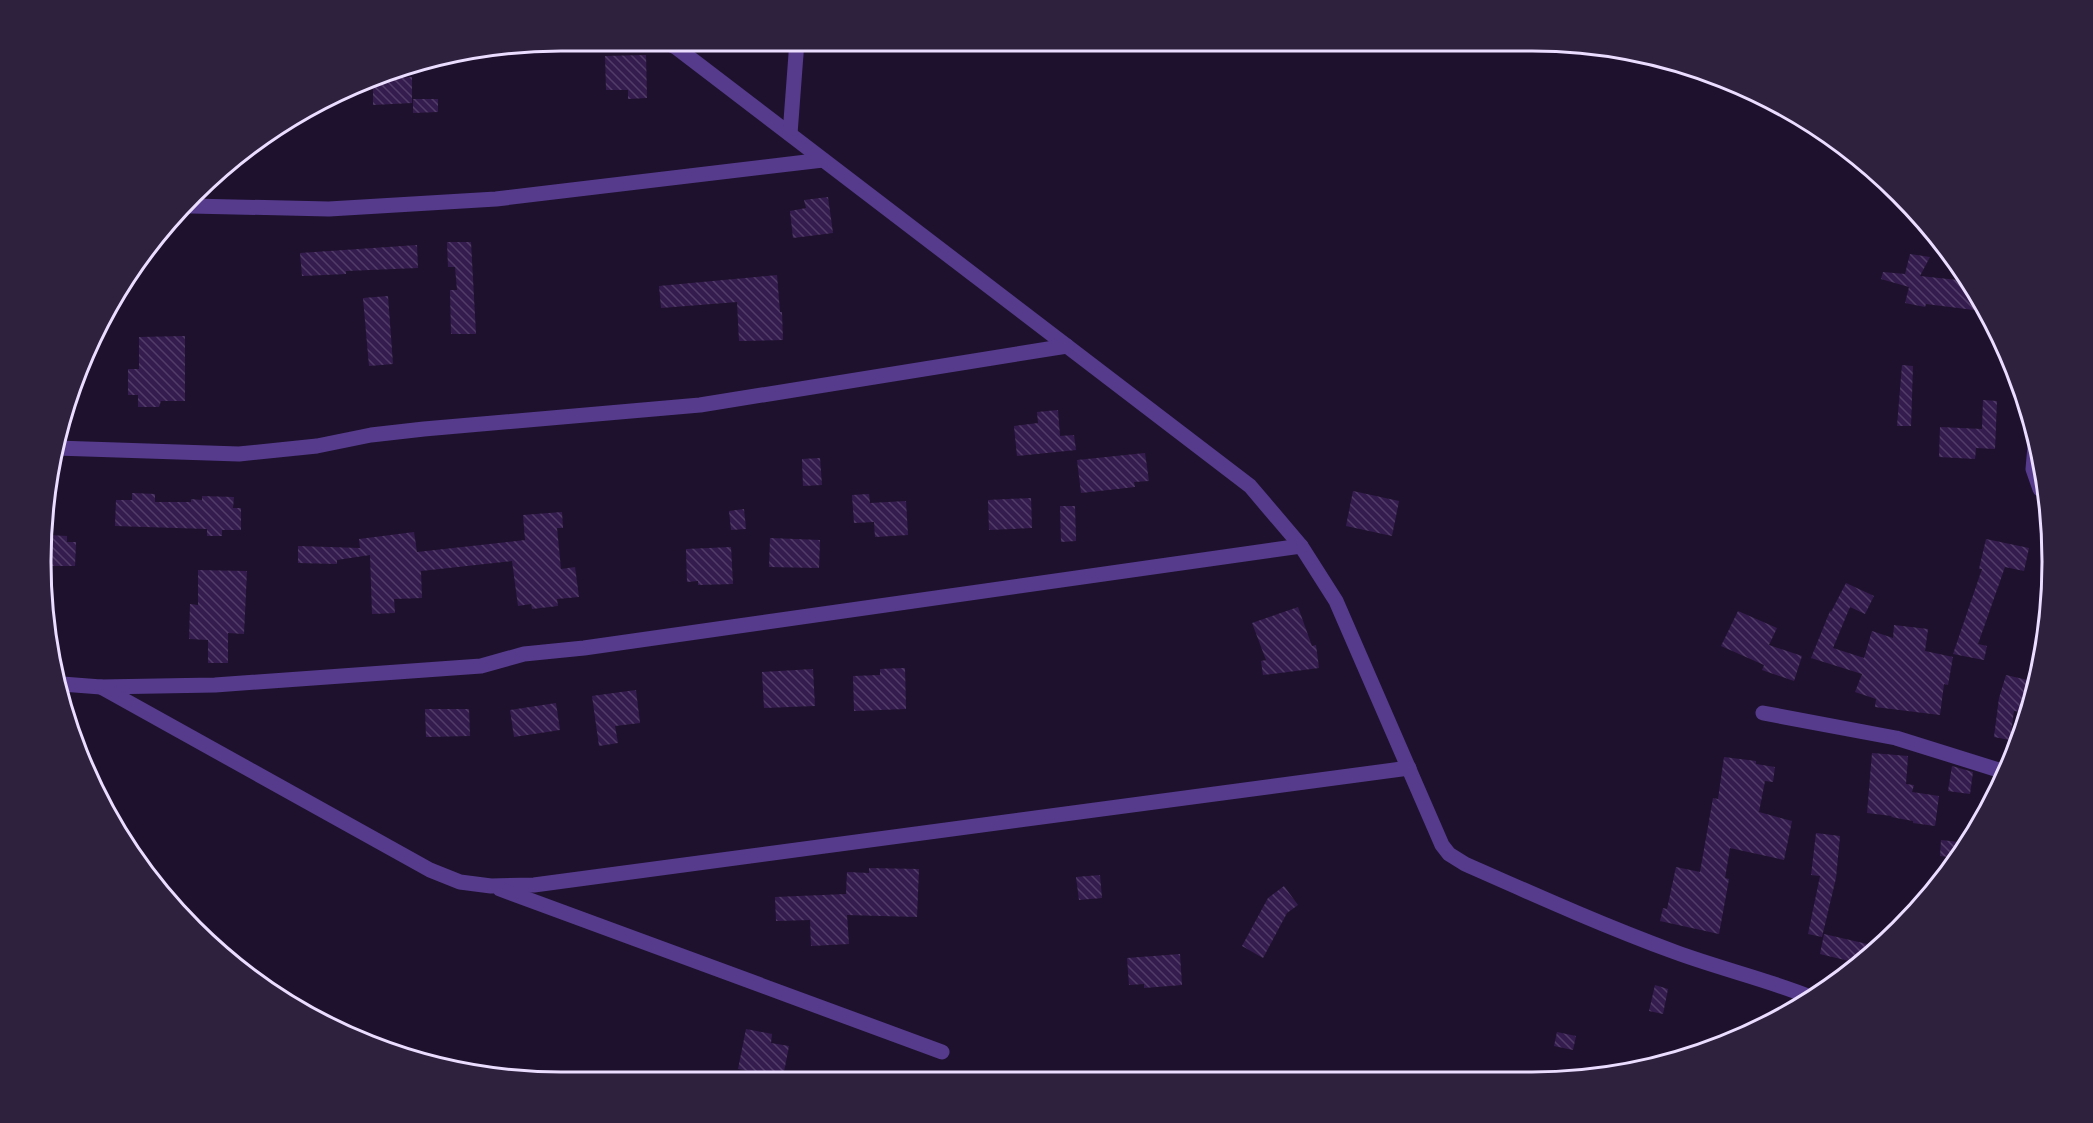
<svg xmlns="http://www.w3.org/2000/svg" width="2093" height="1123" viewBox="0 0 2093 1123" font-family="'Golos Text',sans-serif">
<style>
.building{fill:url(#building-back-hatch)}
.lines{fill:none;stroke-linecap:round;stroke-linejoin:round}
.minor{stroke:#563b8d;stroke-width:15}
.rim{fill:none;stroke:#ebddff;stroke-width:3}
</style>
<defs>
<pattern id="building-back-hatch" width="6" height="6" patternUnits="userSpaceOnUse" patternTransform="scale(1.5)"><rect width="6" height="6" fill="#351c4e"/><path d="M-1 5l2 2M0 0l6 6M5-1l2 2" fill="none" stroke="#523d69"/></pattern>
</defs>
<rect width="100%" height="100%" fill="#1e112d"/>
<!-- building -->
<g class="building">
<path d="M646,55L647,98L628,99V90H606L605,56Z"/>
<path d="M412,77V103L373,105V80Z"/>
<path d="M413,99H438V112L413,113Z"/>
<path d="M828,197L833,233L793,238L790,211L806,208L804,200Z"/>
<path d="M447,242H471L476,334H451L450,290H457L455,267H448Z"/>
<path d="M417,245L418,268L346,271V274L302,276L300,253Z"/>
<path d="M1910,254L1930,257L1920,276L1967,281L1976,295L1974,310L1926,304L1925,307L1905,303L1909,287L1881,279L1883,272L1905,274Z"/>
<path d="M777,275L780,312H782L783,340L739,341L737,302L661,308L659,286Z"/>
<path d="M388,296L393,364L369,366L363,298Z"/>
<path d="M185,336V401H161L159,407H138V395H128V369H139V337Z"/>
<path d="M1902,365L1913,366L1911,426H1897Z"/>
<path d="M1983,400L1997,401L1995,449L1976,448L1975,459L1939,457L1940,427L1982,429Z"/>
<path d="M1058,410L1060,436L1074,435L1076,450L1017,456L1014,426L1038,423L1037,412Z"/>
<path d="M1145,453L1149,481L1134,482L1135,487L1081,493L1077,460Z"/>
<path d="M820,458L822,485L803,486L802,459Z"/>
<path d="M1353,491L1399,501L1392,536L1346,526Z"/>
<path d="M132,493L155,494V502H191V499L202,500V496L234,497L233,508H241V530H222V536H207V529L115,526L116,500H132Z"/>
<path d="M869,494L870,503L906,501L908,535L875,537L874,522L854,523L852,495Z"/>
<path d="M1031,498L1032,528L989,530L988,500Z"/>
<path d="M1060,506H1075L1076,541L1061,542Z"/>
<path d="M744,509L746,529L731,530L729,511Z"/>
<path d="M562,512L563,528H557L561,569L575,567L579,597L557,599L558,606L532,609L531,604L518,606L512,561L421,571L422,598L394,599L395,613L372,614L370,555L337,560V564L298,563V546L360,548L359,539L414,532L417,552L525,540L523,515Z"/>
<path d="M48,535L67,536V542H76L75,566H45Z"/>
<path d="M770,538L820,540L819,568L769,567Z"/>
<path d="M1986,539L2029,548L2024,571L2005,567L1978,644L1987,646L1984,660L1953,654L1982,569H1979Z"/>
<path d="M731,547L733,584L698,585V581L687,582L686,549Z"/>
<path d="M198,570L247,571L244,634L228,633V663H208V640L189,639L190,604L198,605Z"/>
<path d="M1846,583L1874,596L1865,614L1850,607L1833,648L1864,658L1872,631L1893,638L1894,625L1928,629L1925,651L1953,657L1948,685L1944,684L1940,715L1875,707L1876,699L1855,692L1862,674L1811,658L1830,611L1831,612Z"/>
<path d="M1298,607L1312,646L1316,645L1319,668L1263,675L1261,661L1266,660L1252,623Z"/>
<path d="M1738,611L1777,628L1769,645L1802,656L1794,681L1762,670L1764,665L1721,646Z"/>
<path d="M905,668L906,709L854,711L853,676L880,675V669Z"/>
<path d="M813,669L815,706L764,708L762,672Z"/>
<path d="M2006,675L2036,682L2028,713L2014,711L2010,740L1994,737L1999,698Z"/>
<path d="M636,690L640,723L615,726L618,743L599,746L592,696Z"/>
<path d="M556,703L560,730L514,737L510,710Z"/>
<path d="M425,709H469L470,736L426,737Z"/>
<path d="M1872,753L1908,756L1906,784L1914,785L1912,792L1939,796L1935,826L1913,823V821L1891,817L1892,816L1867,813Z"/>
<path d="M1724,757L1756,761V764L1775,767L1773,782L1765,781L1759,812L1792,821L1784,860L1730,848L1725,878L1729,879L1719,934L1660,921L1663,908L1667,909L1676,867L1700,872L1713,798L1718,799Z"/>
<path d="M1952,766L1973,772L1970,794L1948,791Z"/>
<path d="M1816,833L1840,836L1836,878L1822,937L1808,934L1820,876L1811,875Z"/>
<path d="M1941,840L1968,843L1957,858L1940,856Z"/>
<path d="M869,868L919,869L917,917L847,915L849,944L811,946L810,920L776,921L775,897L846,894L847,872L869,873Z"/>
<path d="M1100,875L1102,898L1079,900L1076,877Z"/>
<path d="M1284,886L1298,905L1287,913L1263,958L1242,946L1268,898Z"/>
<path d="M1824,934L1876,946L1860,961L1850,958L1849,961L1820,954Z"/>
<path d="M1180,954L1182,985L1144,988V984L1129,985L1127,958Z"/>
<path d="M1655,985L1668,989L1663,1014L1649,1011Z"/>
<path d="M746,1029L772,1034L771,1043L789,1046L783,1077L738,1069Z"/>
<path d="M1557,1032L1576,1036L1573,1050L1554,1046Z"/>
</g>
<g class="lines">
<!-- minor -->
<g class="minor">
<path d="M664,41L677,48L1250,486L1301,546L1336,601L1442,845L1449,854L1465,864C1535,895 1604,926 1675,952C1721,969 1769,980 1813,998"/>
<path d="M790,134L797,41"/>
<path d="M191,206L329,209L496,199L823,160"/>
<path d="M2036,435L2033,469L2040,489L2045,492"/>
<path d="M56,448L239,454L317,446L371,435L424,429L700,405L1067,346"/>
<path d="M62,684L101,687L215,685L481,666L524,654L584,648L1301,546"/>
<path d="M101,687L430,870L460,882L491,886L534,885L1409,768"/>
<path d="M1763,713L1896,738L2005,772"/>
<path d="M500,889L942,1052"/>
</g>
</g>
<!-- crop -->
<path d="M0 0H2093V1123H0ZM561 51H1532A510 510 0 0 1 2042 561V562A510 510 0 0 1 1532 1072H561A510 510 0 0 1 51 562V561A510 510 0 0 1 561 51Z" fill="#2e213e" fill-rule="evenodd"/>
<path class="rim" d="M561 51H1532A510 510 0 0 1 2042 561V562A510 510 0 0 1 1532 1072H561A510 510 0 0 1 51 562V561A510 510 0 0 1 561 51Z"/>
</svg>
